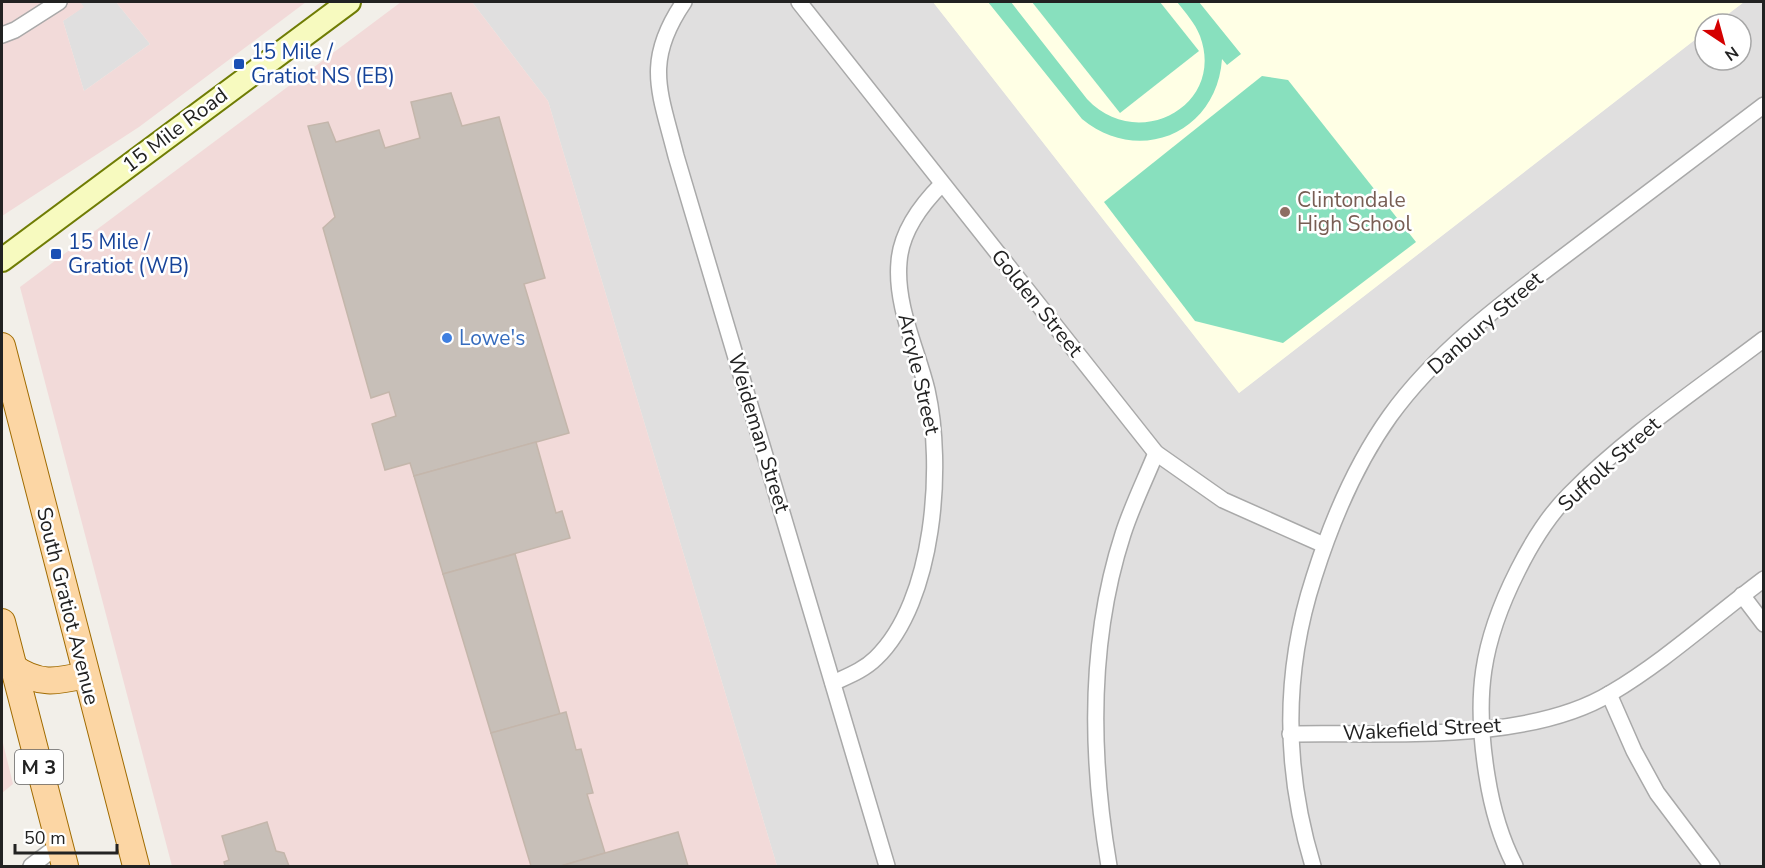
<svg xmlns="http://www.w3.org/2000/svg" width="1765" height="868" viewBox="0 0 1765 868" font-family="'Nunito Sans',sans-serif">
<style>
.residential{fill:#e0dfdf}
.commercial{fill:#f2dad9}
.education{fill:#ffffe5}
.pitch{fill:#88e0be}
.building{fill:#c7bfb8;stroke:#c4b6ab;stroke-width:1.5}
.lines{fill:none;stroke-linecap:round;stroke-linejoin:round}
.street-casing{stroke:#a9a9a9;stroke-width:18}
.secondary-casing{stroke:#707d05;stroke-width:26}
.primary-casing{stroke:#a06b00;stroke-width:28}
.street{stroke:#fff;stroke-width:15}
.secondary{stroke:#f7fabf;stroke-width:22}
.primary{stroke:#fcd6a4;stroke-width:26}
.transit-dot{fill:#1a4fb4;stroke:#fff;stroke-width:2}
.education-dot{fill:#8d6e63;stroke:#fff;stroke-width:2}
.shop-dot{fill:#3f7fe0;stroke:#fff;stroke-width:2}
.labels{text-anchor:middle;stroke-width:5;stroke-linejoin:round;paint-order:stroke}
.shield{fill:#fff;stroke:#646464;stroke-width:1.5}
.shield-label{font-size:20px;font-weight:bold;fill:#222}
.transit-label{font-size:21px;fill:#164399;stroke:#fff;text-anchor:start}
.street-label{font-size:21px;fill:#222;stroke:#fff}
.education-label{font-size:21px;fill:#785e54;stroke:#fff;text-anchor:start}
.shop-label{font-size:21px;fill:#366cbe;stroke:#fff;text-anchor:start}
</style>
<rect width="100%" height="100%" fill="#f2efe9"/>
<!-- residential -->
<g class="residential">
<path d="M80,2H116L150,44L84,91L63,21L83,7Z"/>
<path d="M472,2H933L1239,393L1705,32V60H1741V24H1715L1744,2H1763V866H777L548,101Z"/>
</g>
<!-- commercial -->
<g class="commercial">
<path d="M2,2H80L84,7L63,21L84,91L150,44L116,2H306L139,127L2,216Z"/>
<path d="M401,2H472L548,101L777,866H172L20,287Z"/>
<path d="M2,739L13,784L2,793Z"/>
</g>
<!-- education -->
<path class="education" d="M933,2H1744L1715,24H1705V32L1239,393Z"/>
<!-- pitch -->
<g class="pitch">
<path d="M988,2H1011L1087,99C1137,153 1226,106 1200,36C1195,23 1185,12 1177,2H1199L1241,54L1227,65L1222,59C1217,133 1139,166 1082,119Z"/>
<path d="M1032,2H1160L1199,51L1120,113Z"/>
<path d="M1262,76L1288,80L1416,242L1283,343L1195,321L1104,202Z"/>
</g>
<!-- building -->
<g class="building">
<path d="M451,93L462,126L499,117L545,278L524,284L569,433L414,476L410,463L385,470L372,424L396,416L389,392L371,398L323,228L335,217L308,126L328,122L336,142L379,130L385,148L420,138L411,102Z"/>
<path d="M536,442L556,513L562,511L570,538L443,574L414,476Z"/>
<path d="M515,554L560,714L491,733L443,574Z"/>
<path d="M566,712L576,750L581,749L593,793L587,794L605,853L561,866H531L491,733Z"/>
<path d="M267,822L276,851L284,853L289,866H225L224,862L229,860L222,836Z"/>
<path d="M678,832L688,866H561L605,853Z"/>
</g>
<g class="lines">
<!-- street casing -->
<g class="street-casing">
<g id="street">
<path d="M684,2C643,62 660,92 676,156L887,866"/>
<path d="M799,2L1156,453L1223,500L1324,545"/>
<path d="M2,35L15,30L59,2"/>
<path d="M1742,595L1764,624"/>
<path d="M833,683C848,676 864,670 876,658C935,601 944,465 927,390C917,349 895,305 899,262C901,232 921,205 942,184"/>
<path d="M1609,694L1634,751L1657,793L1712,866"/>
<path d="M1290,734C1386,732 1527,744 1611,693C1665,661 1713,617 1764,579"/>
<path d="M31,866L59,845"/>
<path d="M1109,866C1090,755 1088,642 1123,534C1132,506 1145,480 1156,453"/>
<path d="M1313,866C1284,770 1283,672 1314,577C1332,520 1355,465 1390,416C1439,348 1509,298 1575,248C1638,200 1701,153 1764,105"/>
<path d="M1515,866C1500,837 1492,808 1487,776C1474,696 1481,643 1518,570C1531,544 1548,516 1569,495C1627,436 1698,389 1764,339"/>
</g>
</g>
<!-- secondary casing -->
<g class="secondary-casing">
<path id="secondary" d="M2,260L349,2"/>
</g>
<!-- primary casing -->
<g class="primary-casing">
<g id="primary">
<path d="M2,346L136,866"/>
<path d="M2,622L65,866"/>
<path d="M13,667C38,685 56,682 85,675"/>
</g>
</g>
<!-- street -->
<use href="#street" class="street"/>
<!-- secondary -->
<use href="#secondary" class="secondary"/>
<!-- primary -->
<use href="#primary" class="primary"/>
</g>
<!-- markers -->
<g class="transit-dot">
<rect x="233" y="58" width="12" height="12" rx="3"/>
<rect x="50" y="248" width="12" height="12" rx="3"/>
</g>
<circle class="education-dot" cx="1285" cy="212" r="6"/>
<circle class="shop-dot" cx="447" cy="338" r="6"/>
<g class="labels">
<!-- shield labels -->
<rect class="shield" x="15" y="750" width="48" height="34" rx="4.5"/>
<g class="shield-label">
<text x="39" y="774">M 3</text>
</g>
<!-- transit labels -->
<g class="transit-label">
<text x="251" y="59">15 Mile /<tspan x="251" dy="24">Gratiot NS (EB)</tspan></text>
<text x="68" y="249">15 Mile /<tspan x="68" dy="24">Gratiot (WB)</tspan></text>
</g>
<!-- street labels -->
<g class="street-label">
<text transform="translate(175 130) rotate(-37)" y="7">15 Mile Road</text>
<text transform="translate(1037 303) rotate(51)" y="7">Golden Street</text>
<text transform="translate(1485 323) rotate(-41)" y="7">Danbury Street</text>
<text transform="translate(919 374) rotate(77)" y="7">Arcyle Street</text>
<text transform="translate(759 433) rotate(73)" y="7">Weideman Street</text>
<text transform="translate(1609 464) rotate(-42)" y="7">Suffolk Street</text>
<text transform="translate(68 606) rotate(76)" y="7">South Gratiot Avenue</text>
<text transform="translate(1422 729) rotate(-3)" y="7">Wakefield Street</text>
</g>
<!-- education labels -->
<g class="education-label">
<text x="1297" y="207">Clintondale<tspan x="1297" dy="24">High School</tspan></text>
</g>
<!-- shop labels -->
<g class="shop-label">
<text x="459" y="345">Lowe's</text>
</g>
</g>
<!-- border -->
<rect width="1765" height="868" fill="none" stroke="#222222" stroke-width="6"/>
<!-- north arrow -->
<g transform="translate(1723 42) rotate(144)"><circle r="28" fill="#ffffff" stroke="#a7a7a7" stroke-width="1.5"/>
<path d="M0-4.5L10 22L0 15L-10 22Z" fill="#d40000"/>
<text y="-9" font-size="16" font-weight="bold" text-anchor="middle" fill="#222222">N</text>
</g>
<!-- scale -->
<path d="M15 844v9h102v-9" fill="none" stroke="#222222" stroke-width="3"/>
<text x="24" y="844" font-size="18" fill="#222222" stroke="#ffffff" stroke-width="4.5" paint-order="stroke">50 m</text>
</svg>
